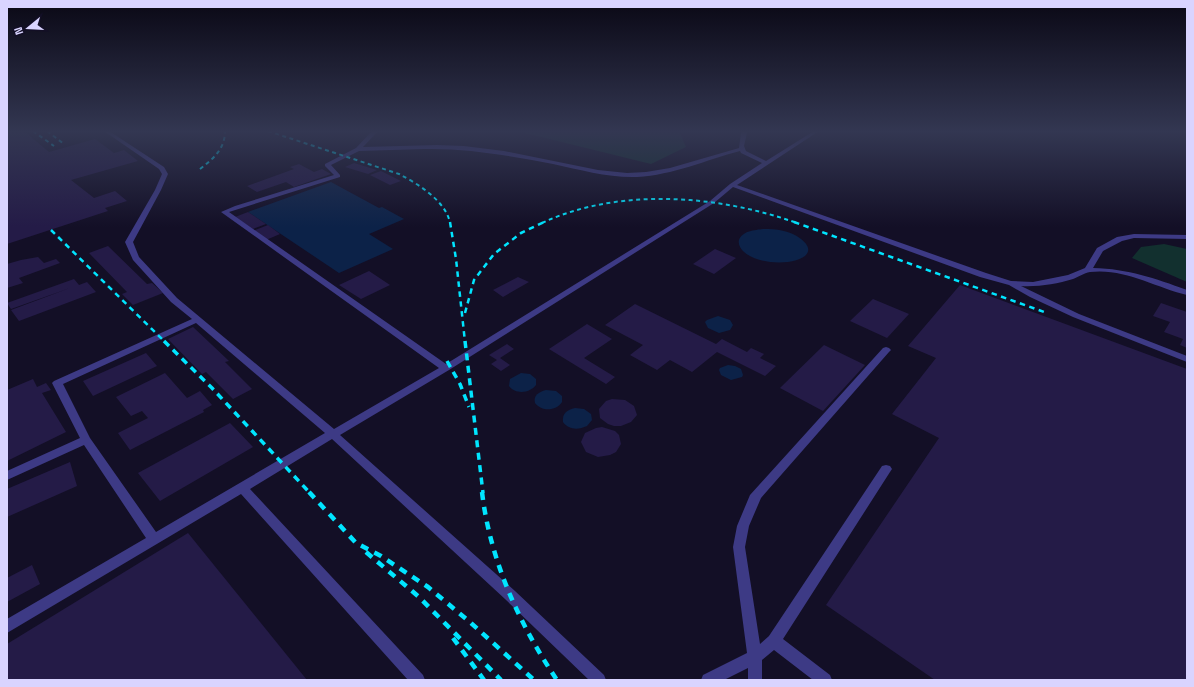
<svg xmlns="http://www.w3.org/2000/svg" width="1194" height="687" viewBox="0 0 1194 687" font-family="'Space Grotesk',sans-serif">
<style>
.green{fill:#12302f}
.water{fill:#0c2248}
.building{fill:#241b47}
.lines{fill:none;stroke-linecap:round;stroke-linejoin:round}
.lane{fill:#3d3a85;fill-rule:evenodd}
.rail-far3{stroke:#00e5ff;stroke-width:2;stroke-dasharray:4 3.5;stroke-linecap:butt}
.rail-far2{stroke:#00e5ff;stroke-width:2.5;stroke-dasharray:5.5 4.5;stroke-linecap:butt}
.rail-far1{stroke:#00e5ff;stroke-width:3.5;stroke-dasharray:7 5.5;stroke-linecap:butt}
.rail{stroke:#00e5ff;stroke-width:4.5;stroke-dasharray:8 7;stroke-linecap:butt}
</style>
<rect width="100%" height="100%" fill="#130f26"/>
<!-- green -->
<g class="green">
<path d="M517,131H691L680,133L686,147L651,164Z"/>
<path d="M1164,244L1187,249V282L1132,258L1141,247Z"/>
</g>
<!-- water -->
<g class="water">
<path d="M331,182L379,208L382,207L404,219L369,234L393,249L339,273L248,212Z"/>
<path d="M763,229C776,229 790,230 801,239C830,262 764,272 743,251C740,248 738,244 739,240C742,231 755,230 763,229Z"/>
<path d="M718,316L730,320L733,325L730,330L719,333L708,328L705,322L707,320Z"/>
<path d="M728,365L735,366L741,369L743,375L742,377L731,380L721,375L719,370L720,368Z"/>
<path d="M521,373L530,374L536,379V385C530,393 516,395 509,386L510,379Z"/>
<path d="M546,390L556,391L562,396V402C556,411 542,412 535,403C533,395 539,392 546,390Z"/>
<path d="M575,408L584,409L591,414L592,420L587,426C578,430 569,430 563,422C562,413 567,410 575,408Z"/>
</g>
<!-- building -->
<g class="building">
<path d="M7,131H24L49,152L95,139L114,153L124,150L138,161L71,180L94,198L115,191L127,201L105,208L108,211L7,244Z"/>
<path d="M354,163L377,170L368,174L345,167Z"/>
<path d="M299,164L314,172L322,169L331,174L294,187L286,182L257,192L247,186L294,169L290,167Z"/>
<path d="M381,171L401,181L390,185L370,175Z"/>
<path d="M248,212L266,224L253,229L235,217Z"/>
<path d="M268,225L280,234L266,240L253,231Z"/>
<path d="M108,246L147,284L152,283L163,293L133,305L122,294L127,292L89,253Z"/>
<path d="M715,249L736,258L714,274L693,264Z"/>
<path d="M38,257L44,263L56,259L60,263L19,278L23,283L7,288V264L21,260Z"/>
<path d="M369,271L390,285L361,299L339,285Z"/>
<path d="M518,277L529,282L503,297L493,290Z"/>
<path d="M74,279L79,285L87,282L96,292L19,321L11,310L70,288L11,309L7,303Z"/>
<path d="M960,285L1187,369V680H935L826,605L939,438L892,414L936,358L908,346Z"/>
<path d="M873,299L909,314L887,338L850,321Z"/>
<path d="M1161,303L1187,312V348L1180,345L1183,339L1164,332L1170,322L1153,316Z"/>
<path d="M635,304L716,344L722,339L747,352L751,348L764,354L760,358L776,366L765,376L717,352L692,372L670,360L657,370L630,355L643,345L605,325Z"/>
<path d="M587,324L612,339L584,358L615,377L606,384L549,349Z"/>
<path d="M193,327L229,361L225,362L252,389L233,399L206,372L202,374L168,339Z"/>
<path d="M507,344L514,349L500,358L510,365L501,371L491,364L497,360L489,355Z"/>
<path d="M824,345L865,365L823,411L780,388Z"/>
<path d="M146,353L157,366L93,396L83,381Z"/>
<path d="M165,373L187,398L200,391L212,405L203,410L204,412L130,450L118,433L148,418L142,411L131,416L116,397Z"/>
<path d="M33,379L37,387L46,383L51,390L42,393L66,432L7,461V390Z"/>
<path d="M612,399L625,400L634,406L637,415L631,422L621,426H614L608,424L600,418L599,409L606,401Z"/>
<path d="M230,423L253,447L160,501L138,473Z"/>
<path d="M602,427L615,431L619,435L621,444L616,452L610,455L598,457L586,452L581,442L585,433L596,428Z"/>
<path d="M70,462L77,486L7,517V489Z"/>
<path d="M188,533L307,680H7V644Z"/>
<path d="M32,565L40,584L7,602V578Z"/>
</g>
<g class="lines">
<!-- lane -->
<g class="lane">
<path d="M104,131H109L164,167L168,174L161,190L133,242L139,257L177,298L334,429L439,368L221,212L235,206L334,175L325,166V164L356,148L372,131H378L363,147L437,145L464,146L504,151L598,170L627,173L646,172L670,168L739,148L741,133L740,131H745L747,133L744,146L746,151L766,161L814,131H819L737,185L986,273L1011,281L1033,282L1068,275L1085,268L1097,248L1117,237L1134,234L1187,235V239L1134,238L1122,241L1103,251L1093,268C1129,269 1154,278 1187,290V295C1154,287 1125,268 1090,272C1084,273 1078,277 1073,279C1057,284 1038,287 1021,286L1079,314L1187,356V362L1073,317L1030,297L1009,285L980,277L733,187L714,203L449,370L340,435L515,591L604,675L606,680H589L505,599L332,439L250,489L423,675L425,680H408L241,494L7,633V619L146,538L84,445L7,480V471L80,438L52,383L54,381L192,319L171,302L133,260L125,242L155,190L162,174L159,169ZM424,149C468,148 510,156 553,164C581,170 609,178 637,177C673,175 706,160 740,151L741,153L762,163L730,184L710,201L446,364L229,212L340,177V175L331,165L359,151ZM196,323L325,433L156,532L90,438L63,384Z"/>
<path d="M886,347L889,348L891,350L889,352L761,498L749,526L745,547L760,644L769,636L882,466L886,465L890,466L892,469L890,472L783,639L830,675L832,680H813L774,650L762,660V680H748V668L724,680H701L703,675L747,653L733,547L737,526L750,495L883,348Z"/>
</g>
<!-- rail-far3 -->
<g class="rail-far3">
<path d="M33,131L54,146"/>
<path d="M47,131L64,144"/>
<path d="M268,131L399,174C418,184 446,201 450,223"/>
<path d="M200,169C213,159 225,149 225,131"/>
<path d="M542,223C619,187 718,195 797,223"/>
</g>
<!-- rail-far2 -->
<g class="rail-far2">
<path d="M450,222L456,259L465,342"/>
<path d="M794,222L1047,313"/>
<path d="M51,230L165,342"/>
<path d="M465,313L474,280L494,254L521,233L544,222"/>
</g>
<!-- rail-far1 -->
<g class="rail-far1">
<path d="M164,341L212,388L310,493"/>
<path d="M465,341L483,493"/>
<path d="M447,361L460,384L469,407"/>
</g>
<!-- rail -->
<g class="rail">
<path d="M309,492L356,543L381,556L428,587L471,623L534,680"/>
<path d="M482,492C490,560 519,624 557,680"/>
<path d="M366,552L419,597L501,680"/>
<path d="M453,638L484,680"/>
</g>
</g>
<!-- sky -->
<linearGradient id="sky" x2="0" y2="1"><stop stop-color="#0a0815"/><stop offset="0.58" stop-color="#333752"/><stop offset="1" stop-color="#333752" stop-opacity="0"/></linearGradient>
<rect width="1194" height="227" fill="url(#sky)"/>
<!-- border -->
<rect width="1194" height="687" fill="none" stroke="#d9d4ff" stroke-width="16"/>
<!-- north arrow -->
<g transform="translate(28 28) rotate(252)" stroke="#130f26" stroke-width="3" paint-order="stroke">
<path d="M0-3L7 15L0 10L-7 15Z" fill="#d9d4ff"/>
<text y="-6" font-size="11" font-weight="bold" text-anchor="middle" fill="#d9d4ff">N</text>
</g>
</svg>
